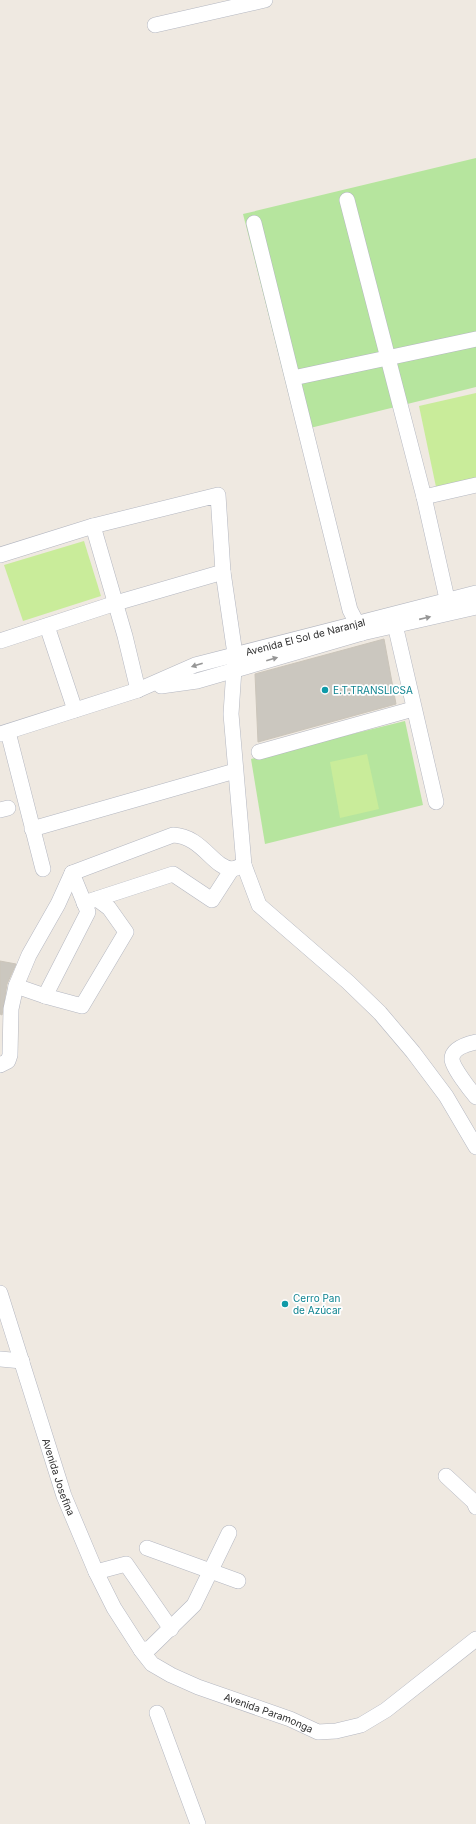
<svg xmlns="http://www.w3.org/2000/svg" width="476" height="1824" viewBox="0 0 476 1824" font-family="Inter,sans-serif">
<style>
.green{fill:#b6e59e}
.pitch{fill:#c9ec9a}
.building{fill:#cbc7bf;stroke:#cbc5ba}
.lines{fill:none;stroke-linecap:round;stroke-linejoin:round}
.minor-casing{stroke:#b4b7c1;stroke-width:16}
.minor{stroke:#fff;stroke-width:15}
.oneway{fill:#969696}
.culture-dot{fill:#0f9aa8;stroke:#fff;stroke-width:1.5}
.labels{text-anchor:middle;stroke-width:3.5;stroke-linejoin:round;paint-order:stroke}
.street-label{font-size:10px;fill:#2e2e2e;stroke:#fff}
.culture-label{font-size:10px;fill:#0d838f;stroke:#fff;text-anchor:start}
</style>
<rect width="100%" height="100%" fill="#efe9e1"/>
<!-- green -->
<g class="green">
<path d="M476,158V387L298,431L243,214Z"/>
<path d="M405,721L423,805L265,844L251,759Z"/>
</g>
<!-- pitch -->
<g class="pitch">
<path d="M476,393V479L436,487L419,406Z"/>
<path d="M84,541L101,596L23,621L4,565Z"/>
<path d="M367,754L379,809L340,818L330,762Z"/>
</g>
<!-- building -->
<g class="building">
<path d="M384,639L396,704L258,742L255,674Z"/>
<path d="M0,961L16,964L7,984L2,1015L0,1014Z"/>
</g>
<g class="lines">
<!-- minor casing -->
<g class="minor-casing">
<g id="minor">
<path d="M155,25L265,0"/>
<path d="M347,200L424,497L450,612"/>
<path d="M254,223L350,610L362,633"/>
<path d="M293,378L476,339"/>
<path d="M424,497L476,485"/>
<path d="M93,526L125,636L138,690"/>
<path d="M0,555L93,526L218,495L223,572L235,654L231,714L244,865L259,905L348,982L380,1013L413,1052L446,1096L476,1147"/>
<path d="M393,616L436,802"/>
<path d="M47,626L75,710"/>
<path d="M0,641L116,603L223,572"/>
<path d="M161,686L197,681L362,633L476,607"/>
<path d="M8,732L43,869"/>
<path id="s1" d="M0,734L138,690L195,665L476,593"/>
<path d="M259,752L413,709"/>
<path d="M0,810L8,808"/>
<path d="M32,829L235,771"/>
<path d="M84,903L173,874L212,900L232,869"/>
<path d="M16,986L45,996L82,1006L126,932L109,908L97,899"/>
<path d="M45,996L88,912L72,873"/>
<path d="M476,1042C467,1044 452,1048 452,1059C452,1067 471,1091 476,1097"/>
<path d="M0,1065L8,1061L10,1055L11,1009L16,986L29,955L58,904L72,873L173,835C202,836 213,868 232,869C235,869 240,866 244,865"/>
<path id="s2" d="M0,1293L64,1496L96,1572L114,1608L141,1650L152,1664L171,1675L198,1687L290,1719L318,1732L336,1731L361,1725L386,1710L476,1639"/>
<path d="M0,1359L22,1361"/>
<path d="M446,1476L474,1502L476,1507"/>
<path d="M147,1548L238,1581"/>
<path d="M96,1572L126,1564L171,1629"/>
<path d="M141,1650L150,1648L194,1605L229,1533"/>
<path d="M157,1713L198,1824"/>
</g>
</g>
<!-- minor -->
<use href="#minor" class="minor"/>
</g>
<!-- one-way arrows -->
<defs><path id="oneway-solid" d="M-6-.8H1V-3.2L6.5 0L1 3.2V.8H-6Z"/></defs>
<g class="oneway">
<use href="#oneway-solid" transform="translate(425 618) rotate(-13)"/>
<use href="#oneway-solid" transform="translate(272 659) rotate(-16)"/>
<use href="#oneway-solid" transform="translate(197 665) rotate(162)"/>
</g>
<!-- markers -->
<g class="culture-dot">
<circle cx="325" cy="690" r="4"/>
<circle cx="285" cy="1304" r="4"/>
</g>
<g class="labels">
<!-- street labels -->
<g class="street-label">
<text dy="4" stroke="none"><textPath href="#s1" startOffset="321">Avenida El Sol de Naranjal</textPath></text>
<text dy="4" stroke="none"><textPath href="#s2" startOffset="193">Avenida Josefina</textPath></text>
<text dy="4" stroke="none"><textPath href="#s2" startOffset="530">Avenida Paramonga</textPath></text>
</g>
<!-- culture labels -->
<g class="culture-label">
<text x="333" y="694">E.T.TRANSLICSA</text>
<text x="293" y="1302">Cerro Pan<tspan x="293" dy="12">de Azúcar</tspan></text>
</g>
</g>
</svg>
